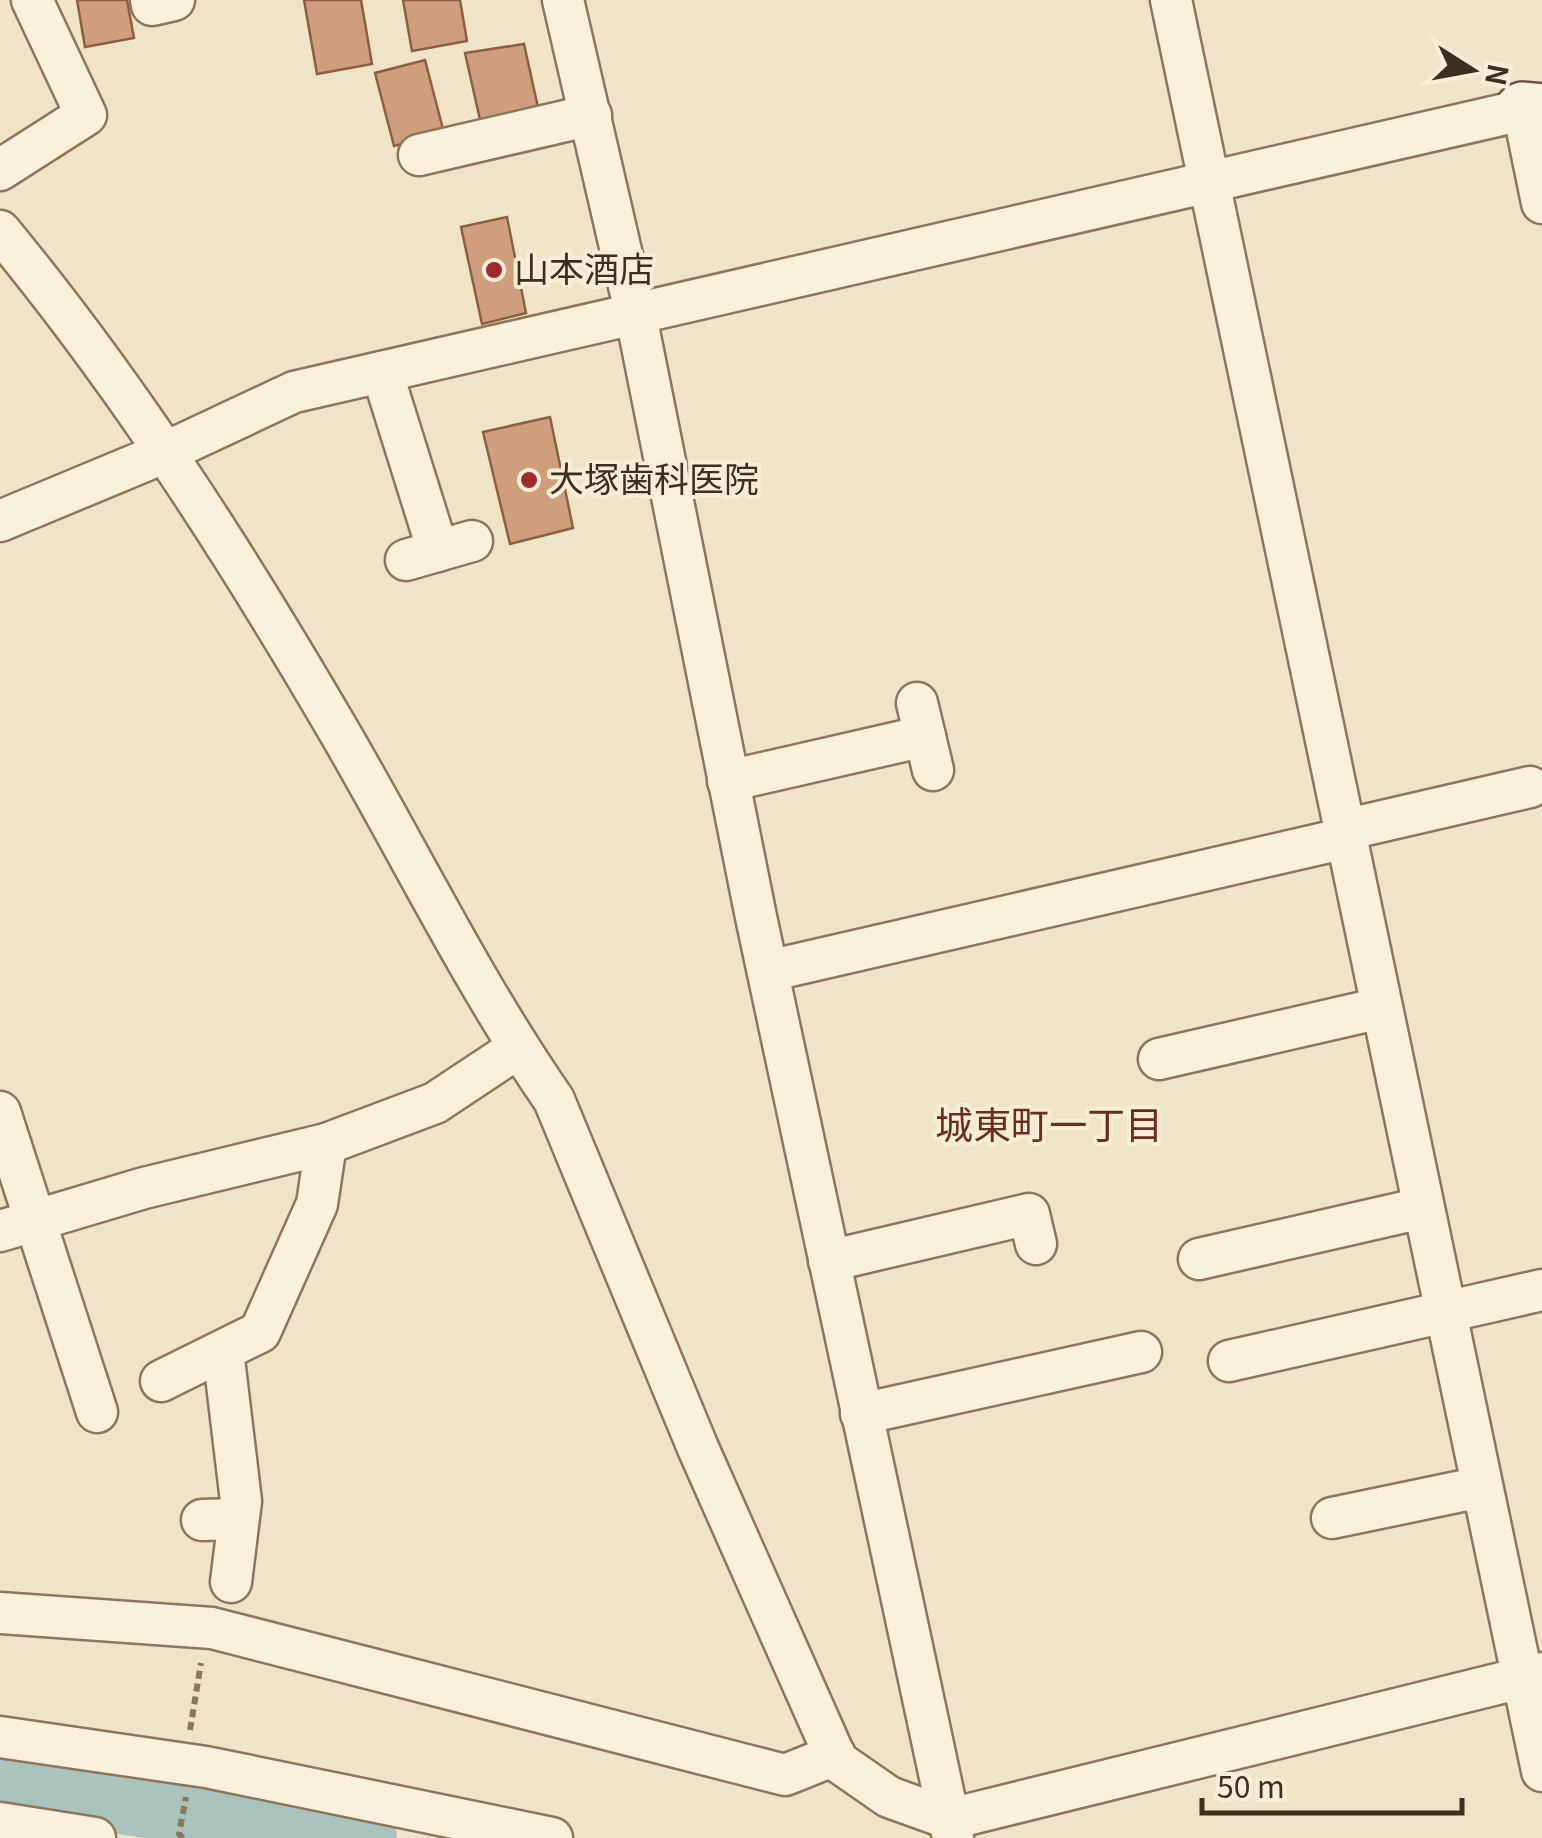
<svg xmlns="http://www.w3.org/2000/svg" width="1542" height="1838" viewBox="0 0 1542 1838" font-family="Georgia,'Noto Sans JP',serif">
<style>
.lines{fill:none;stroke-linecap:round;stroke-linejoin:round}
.river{stroke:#a9c4bc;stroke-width:62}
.building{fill:#cf9f7d;stroke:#8d5f41;stroke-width:2.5}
.street-casing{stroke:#8d765c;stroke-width:45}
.secondary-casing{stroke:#6f573f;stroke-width:60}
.path{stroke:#8d765c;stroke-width:6;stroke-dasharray:8 5;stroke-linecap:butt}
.street{stroke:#faf1dc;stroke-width:40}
.secondary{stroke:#faf1dc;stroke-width:55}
.poi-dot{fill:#9e2a2b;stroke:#f7eed8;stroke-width:4}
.labels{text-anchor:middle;stroke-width:8;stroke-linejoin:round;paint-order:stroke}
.poi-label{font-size:35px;fill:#3d2e20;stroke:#f7eed8;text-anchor:start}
.neighbourhood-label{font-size:38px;fill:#6b2e1e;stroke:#f7eed8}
</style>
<rect width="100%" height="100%" fill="#f0e4c8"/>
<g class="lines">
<!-- river -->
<path class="river" d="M0,1786L366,1838"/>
</g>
<!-- building -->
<g class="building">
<path d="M77,0H127L134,38L85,47Z"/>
<path d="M304,0H361L372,64L317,74Z"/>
<path d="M403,0H460L467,41L412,51Z"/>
<path d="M524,44L539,112L481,124L465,53Z"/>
<path d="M425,60L444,133L394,146L375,73Z"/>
<path d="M507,217L526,313L482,324L461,227Z"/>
<path d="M550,417L573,528L510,544L483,432Z"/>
</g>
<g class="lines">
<!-- street casing -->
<g class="street-casing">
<g id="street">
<path d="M151,0L152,5L174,0"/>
<path d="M563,0L636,316L756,917L953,1838"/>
<path d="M1171,0L1542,1771"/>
<path d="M419,155L591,115"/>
<path d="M0,170L86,115L32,0"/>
<path d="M0,231C129,387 238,558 340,733C411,855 473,983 554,1100L698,1448L837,1761L889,1797L950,1819L1542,1673"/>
<path d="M382,372L438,551"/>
<path d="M0,521L166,452L294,392L1523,110L1542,203"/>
<path d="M406,560L472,541"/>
<path d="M917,703L933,770"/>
<path d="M728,781L925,736"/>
<path d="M1344,830L1530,787"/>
<path d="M768,971L1346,838"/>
<path d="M1159,1059L1381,1008"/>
<path d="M0,1112L97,1412"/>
<path d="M0,1231L144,1188L326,1144L435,1103L518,1048"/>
<path d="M1199,1259L1422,1208"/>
<path d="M829,1261L1029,1214L1036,1244"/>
<path d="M223,1351L241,1501L231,1582"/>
<path d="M1229,1361L1542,1290"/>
<path d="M161,1381L260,1332L317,1204L326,1144"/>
<path d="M861,1414L1141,1352"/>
<path d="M1332,1518L1481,1487"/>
<path d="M202,1520L238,1519"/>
<path d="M0,1613L212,1628L785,1775L835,1755"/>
<path d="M0,1737L206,1767L552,1838"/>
<path d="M0,1823L95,1838"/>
</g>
</g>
<!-- secondary casing -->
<g class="secondary-casing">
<path id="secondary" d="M1523,110L1542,112"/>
</g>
<!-- path -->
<g class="path">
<path d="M190,1730L201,1663"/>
<path d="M183,1838L179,1834L186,1797"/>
</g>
<!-- street -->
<use href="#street" class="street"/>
<!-- secondary -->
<use href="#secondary" class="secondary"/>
</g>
<!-- markers -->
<g class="poi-dot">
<circle cx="494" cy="270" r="10"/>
<circle cx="529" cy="480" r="10"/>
</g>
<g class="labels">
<!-- poi labels -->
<g class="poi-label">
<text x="514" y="282">山本酒店</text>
<text x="549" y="492">大塚歯科医院</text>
</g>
<!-- neighbourhood labels -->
<g class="neighbourhood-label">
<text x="1049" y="1139">城東町一丁目</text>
</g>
</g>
<!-- north arrow -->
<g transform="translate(1472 70) rotate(101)" stroke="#f7eed8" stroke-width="8" paint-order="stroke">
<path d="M0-8L18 38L0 25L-18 38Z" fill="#3d2e20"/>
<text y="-15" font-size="28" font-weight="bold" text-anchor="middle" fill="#3d2e20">N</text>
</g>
<!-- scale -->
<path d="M1202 1798v15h260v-15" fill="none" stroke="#3d2e20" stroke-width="5"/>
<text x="1217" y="1798" font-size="30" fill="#3d2e20" stroke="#f7eed8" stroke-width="8" paint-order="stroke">50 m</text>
</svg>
